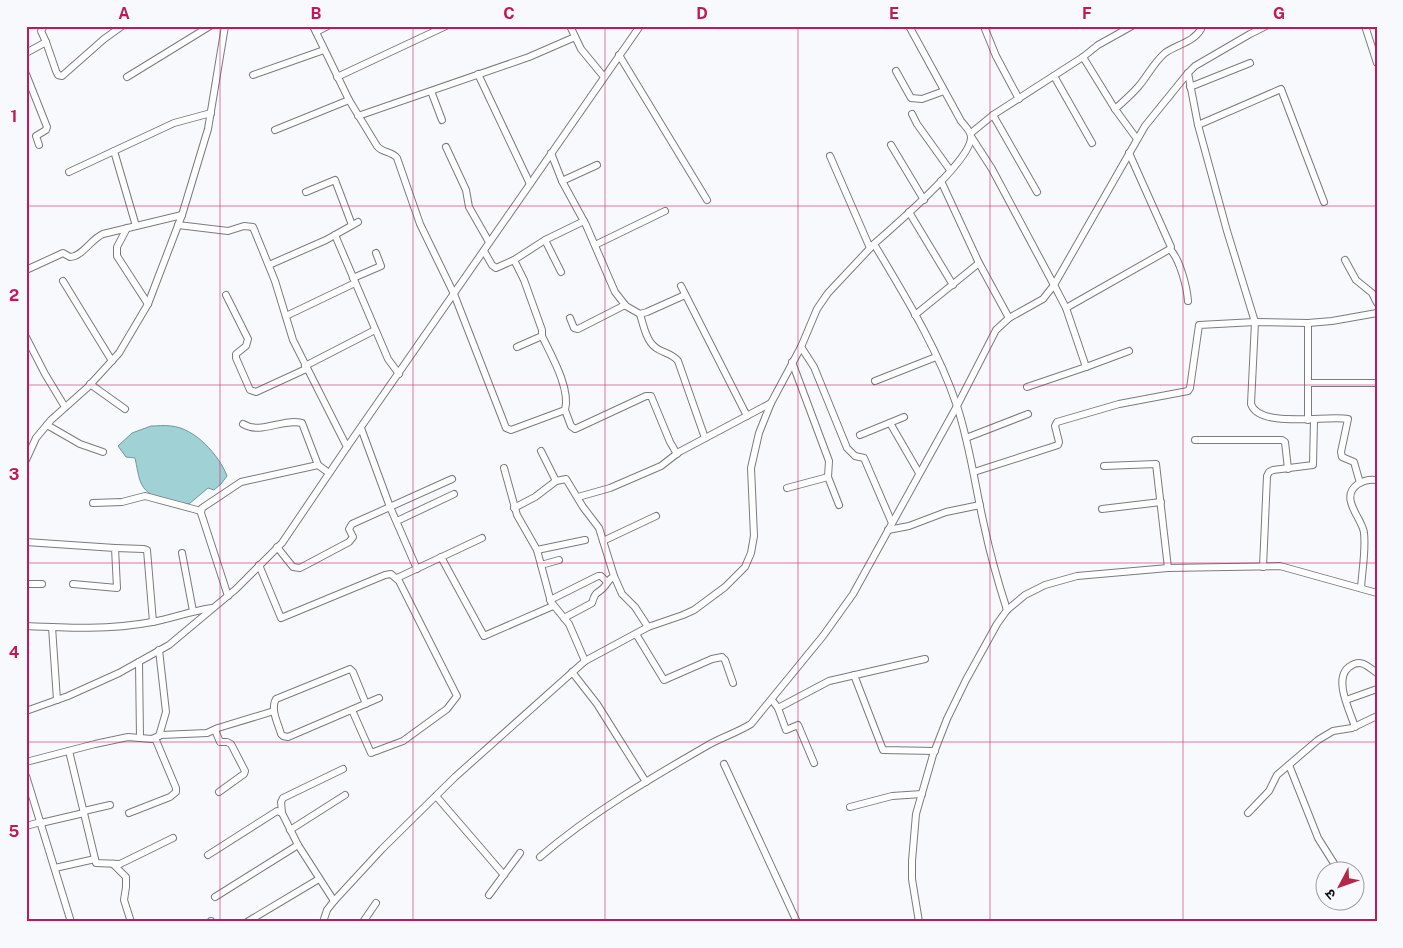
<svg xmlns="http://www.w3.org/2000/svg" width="1403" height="948" viewBox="0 0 1403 948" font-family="'Public Sans','Noto Sans Devanagari',sans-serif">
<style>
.water{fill:#9fd1d5;stroke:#74979a}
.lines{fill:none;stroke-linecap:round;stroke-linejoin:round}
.minor-casing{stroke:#7a7b7e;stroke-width:8}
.minor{stroke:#fff;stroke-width:6}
.grid{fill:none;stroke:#c2185b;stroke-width:1;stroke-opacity:0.55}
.neatline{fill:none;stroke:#c2185b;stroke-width:2}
.grid-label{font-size:16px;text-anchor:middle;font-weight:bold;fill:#c2185b}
</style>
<rect width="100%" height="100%" fill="#f7f9fd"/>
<!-- water -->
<path class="water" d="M151,426C157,426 164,425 171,426C195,428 219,455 227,476L221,484L214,490L208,488L189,504C174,503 150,500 142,485C138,478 137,466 135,458L126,457L118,446L132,433Z"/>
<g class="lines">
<!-- minor casing -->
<g class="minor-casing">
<g id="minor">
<path d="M44,26L41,31L46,42"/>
<path d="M313,26L349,100L377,146C382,153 392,151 397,158L420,224L454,294L506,428L511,430L565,410L571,426L575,429L646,396H651L670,442L677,454"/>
<path d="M570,26L581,49L604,77"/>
<path d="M909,26L961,121C965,126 971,131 971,137C972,160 893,227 874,244C905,296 938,349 957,406C970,445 975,486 984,525C990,554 998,582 1007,610"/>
<path d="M1365,26L1377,63"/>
<path d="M985,29L996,56L1019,99"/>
<path d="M316,32L328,26"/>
<path d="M26,53L46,42L56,71L58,75L62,76L104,39L122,26"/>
<path d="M619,55L707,200"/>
<path d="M1083,57L1115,109L1137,139"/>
<path d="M896,71L911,98L922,99L944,91"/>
<path d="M1188,73L1198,125L1227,231L1255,322L1251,404C1259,429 1328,415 1348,419L1341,452L1342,457L1354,462L1360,483"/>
<path d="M26,74L47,127L46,130L36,136L39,145"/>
<path d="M478,74L530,184"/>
<path d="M253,75L324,50"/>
<path d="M1054,76L1092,143"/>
<path d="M127,77L210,26"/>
<path d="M337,77L446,26"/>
<path d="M1190,87L1250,63"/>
<path d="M431,91L442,120"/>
<path d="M1115,109C1123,102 1131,95 1138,87C1147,77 1154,62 1165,53C1176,45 1194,42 1201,29L1200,26"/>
<path d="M912,114L917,124L950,170"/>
<path d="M993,115L1037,192"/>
<path d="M358,116L529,57L575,37"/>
<path d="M1198,125L1281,89L1324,202"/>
<path d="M275,130L349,100"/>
<path d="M971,133L993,115L1083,57L1098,45L1132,26"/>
<path d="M972,138L992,169L1054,285L1066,308L1086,367"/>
<path d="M891,145L924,200"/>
<path d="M446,147L466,190L469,207L489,242"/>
<path d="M114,151L136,226"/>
<path d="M551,153L562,181L586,225L615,292L626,306L640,314L647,312L685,295"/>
<path d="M830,156L870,248"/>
<path d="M69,172L174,123L211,113"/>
<path d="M562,181L597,165"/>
<path d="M941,181L979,263L1009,318"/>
<path d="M306,192L335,180L352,225"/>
<path d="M909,212L953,285"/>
<path d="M178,225L228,231L244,226L253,227L275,281L293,340L347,447"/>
<path d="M127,228L117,247V256L148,304"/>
<path d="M335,235L388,359L399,374"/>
<path d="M595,245L665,211"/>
<path d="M1170,249C1180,260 1187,287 1188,301"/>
<path d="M484,251L492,265L496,268L514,260L524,280L542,330V336L517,347"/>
<path d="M514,260L545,240"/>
<path d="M1345,260L1356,280L1372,293L1377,303"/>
<path d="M269,265L326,240L358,222"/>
<path d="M26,270L63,253L70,257C82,257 91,239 103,234L182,215"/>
<path d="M561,272L545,240L584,221"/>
<path d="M353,278L381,266L376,253"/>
<path d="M63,281L112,361"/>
<path d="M681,286L747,416"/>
<path d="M226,295L248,339L246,346L236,354V358L250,390L256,392L306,369"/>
<path d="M1066,308L1170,249L1171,247L1129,153"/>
<path d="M640,314C643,324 646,340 655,347C662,353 672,353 678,361L705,438"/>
<path d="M915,315L979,263"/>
<path d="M286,316L355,283"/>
<path d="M570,318L574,328L578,329L625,305"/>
<path d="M1308,323V420"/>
<path d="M542,336C551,355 571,389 565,410"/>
<path d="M26,337L45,374L65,407"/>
<path d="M801,347L814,367L847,448L855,456L864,458L892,523"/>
<path d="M792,362L829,461L828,477L839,505"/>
<path d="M305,366L375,330"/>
<path d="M875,381L936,357"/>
<path d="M1309,383H1377"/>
<path d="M90,384L125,409"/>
<path d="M1027,387L1086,367L1129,351"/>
<path d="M890,423L919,473"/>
<path d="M243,424C261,435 282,418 302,423L318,465"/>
<path d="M47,425L80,444L103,452"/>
<path d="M361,428L390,507L417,569"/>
<path d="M860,435L904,417"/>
<path d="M966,438L1028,414"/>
<path d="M1195,440H1282L1285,442L1288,469"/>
<path d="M541,451L556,481L566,479L583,507L599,528L614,576L622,594L635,607L648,627"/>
<path d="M26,460L36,438L51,420L88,387L119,353L148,304L182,215L208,129L225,26"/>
<path d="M1104,466L1156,464L1168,568"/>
<path d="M504,468L517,515L537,550L551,602L569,624L585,661"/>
<path d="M974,472L1058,445L1059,442L1055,426L1057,422L1119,404L1188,391L1190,388L1199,325L1255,322L1308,323L1332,321L1377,313"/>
<path d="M787,488L828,477"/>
<path d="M578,497L610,488L661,466L679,452L771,403"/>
<path d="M93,503L122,502L145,496L201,511"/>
<path d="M514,508L535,497L556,481"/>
<path d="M1102,509L1161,502"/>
<path d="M397,521L454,494"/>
<path d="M888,530L909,526L946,512L980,505"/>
<path d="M603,541L656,516"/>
<path d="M26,542L115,548L117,588L73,584"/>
<path d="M277,547L293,567L300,568L349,542L353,537L349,529L352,524L452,479"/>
<path d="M115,548L144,549L147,550L153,622"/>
<path d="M537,550L585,540"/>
<path d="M182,553L193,611"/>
<path d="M441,557L484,636L553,606"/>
<path d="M259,565L281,618L385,575L391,574L399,581L457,696L447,709L403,741L371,753L352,710"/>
<path d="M541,565L559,560"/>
<path d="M1263,567L1267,476L1269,472L1273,470L1313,465L1314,420"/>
<path d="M397,578L482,538"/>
<path d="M26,584H42"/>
<path d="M1361,588C1362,571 1366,551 1364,533C1363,519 1338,498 1358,484C1364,480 1370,479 1377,480"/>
<path d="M228,596L201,513L202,508L241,482L318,465L329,473"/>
<path d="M550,600L598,576H601L607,582"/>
<path d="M564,618L592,603C596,589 598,595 605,586C608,582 609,579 614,576"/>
<path d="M26,626C68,628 111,630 152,622C173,618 191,611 212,608"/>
<path d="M52,627L57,700"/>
<path d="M636,634L664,680L712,659L722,657L725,660L733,683"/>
<path d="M139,662L140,738"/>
<path d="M572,672L597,704L646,782"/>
<path d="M854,675L883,750L935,751"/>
<path d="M772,700L778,708L786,730L798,725L814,763"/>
<path d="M1346,700L1377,689"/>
<path d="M366,704L353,672L350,669L276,699C270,709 278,723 281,734L283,736L288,737L379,698"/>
<path d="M778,708L829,681L925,659"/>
<path d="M26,711L68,696L119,673L169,645L236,589L282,543L347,447L640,26"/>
<path d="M1355,727C1350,711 1333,679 1349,667C1361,658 1367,666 1377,673"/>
<path d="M215,730L220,742H227L231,744L245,771L244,774L219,792"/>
<path d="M159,736L166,712L159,650"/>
<path d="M69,751L96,863L120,864L173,838"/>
<path d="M26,762L95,744L128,737L152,739L161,735L207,733L218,728L274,711"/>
<path d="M724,764L797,922"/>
<path d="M1289,765L1318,838L1335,865"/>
<path d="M26,776L71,922"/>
<path d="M436,796L504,875"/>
<path d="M850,807L892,796L922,794"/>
<path d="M84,811L110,805"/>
<path d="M129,813L170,797L176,792V788L155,738"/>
<path d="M282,813L281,802L283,798L343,769"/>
<path d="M1248,813L1269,791L1277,775L1318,740L1333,731L1352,728L1377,716"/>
<path d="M41,823L84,813"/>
<path d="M26,826L41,822"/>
<path d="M290,830L345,795"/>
<path d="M208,855L277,811L282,813L298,845L334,901"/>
<path d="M540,857C591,813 651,778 710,744C723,737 738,732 751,724L823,636L853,594L957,406L996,330L1009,318L1043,299L1054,285L1145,126L1188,73L1195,66L1250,34L1266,26"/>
<path d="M113,864L126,877V887L124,900L131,922"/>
<path d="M55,868L95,859"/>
<path d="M489,895L520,853"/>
<path d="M215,897L298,845"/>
<path d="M211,921V922"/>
<path d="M247,922L319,879"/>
<path d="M323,922L327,910L334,901L382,849L455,777L585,661L648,627L683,615L694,610L725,587L745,567L751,553L754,536L751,468L759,433L771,403L801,347L817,309L828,293L874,244"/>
<path d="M363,922L376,903"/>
<path d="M919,922L912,879V861L916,814L933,755L947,719L966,680L997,624L1007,610L1025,595L1045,585L1077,576L1168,568L1280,566L1377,593"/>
</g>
</g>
<!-- minor -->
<use href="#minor" class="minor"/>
</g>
<!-- grid -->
<path class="grid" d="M220,26V922M413,26V922M605,26V922M798,26V922M990,26V922M1183,26V922M26,206H1377M26,385H1377M26,563H1377M26,742H1377"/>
<!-- border -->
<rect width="1403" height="948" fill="none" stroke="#f7f9fd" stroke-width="55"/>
<!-- north arrow -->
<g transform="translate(1340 886) rotate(229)"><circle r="24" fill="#f7f9fd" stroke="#9b9c9f"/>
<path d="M0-4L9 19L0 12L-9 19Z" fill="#b72547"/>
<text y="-8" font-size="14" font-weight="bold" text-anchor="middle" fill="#101012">उ</text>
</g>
<rect x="28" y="28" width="1348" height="892" class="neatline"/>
<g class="grid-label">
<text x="124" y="19">A</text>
<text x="316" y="19">B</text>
<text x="509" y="19">C</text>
<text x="702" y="19">D</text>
<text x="894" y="19">E</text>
<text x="1087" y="19">F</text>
<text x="1279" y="19">G</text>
<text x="14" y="122">1</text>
<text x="14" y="301">2</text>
<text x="14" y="480">3</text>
<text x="14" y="658">4</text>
<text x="14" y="837">5</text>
</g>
</svg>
